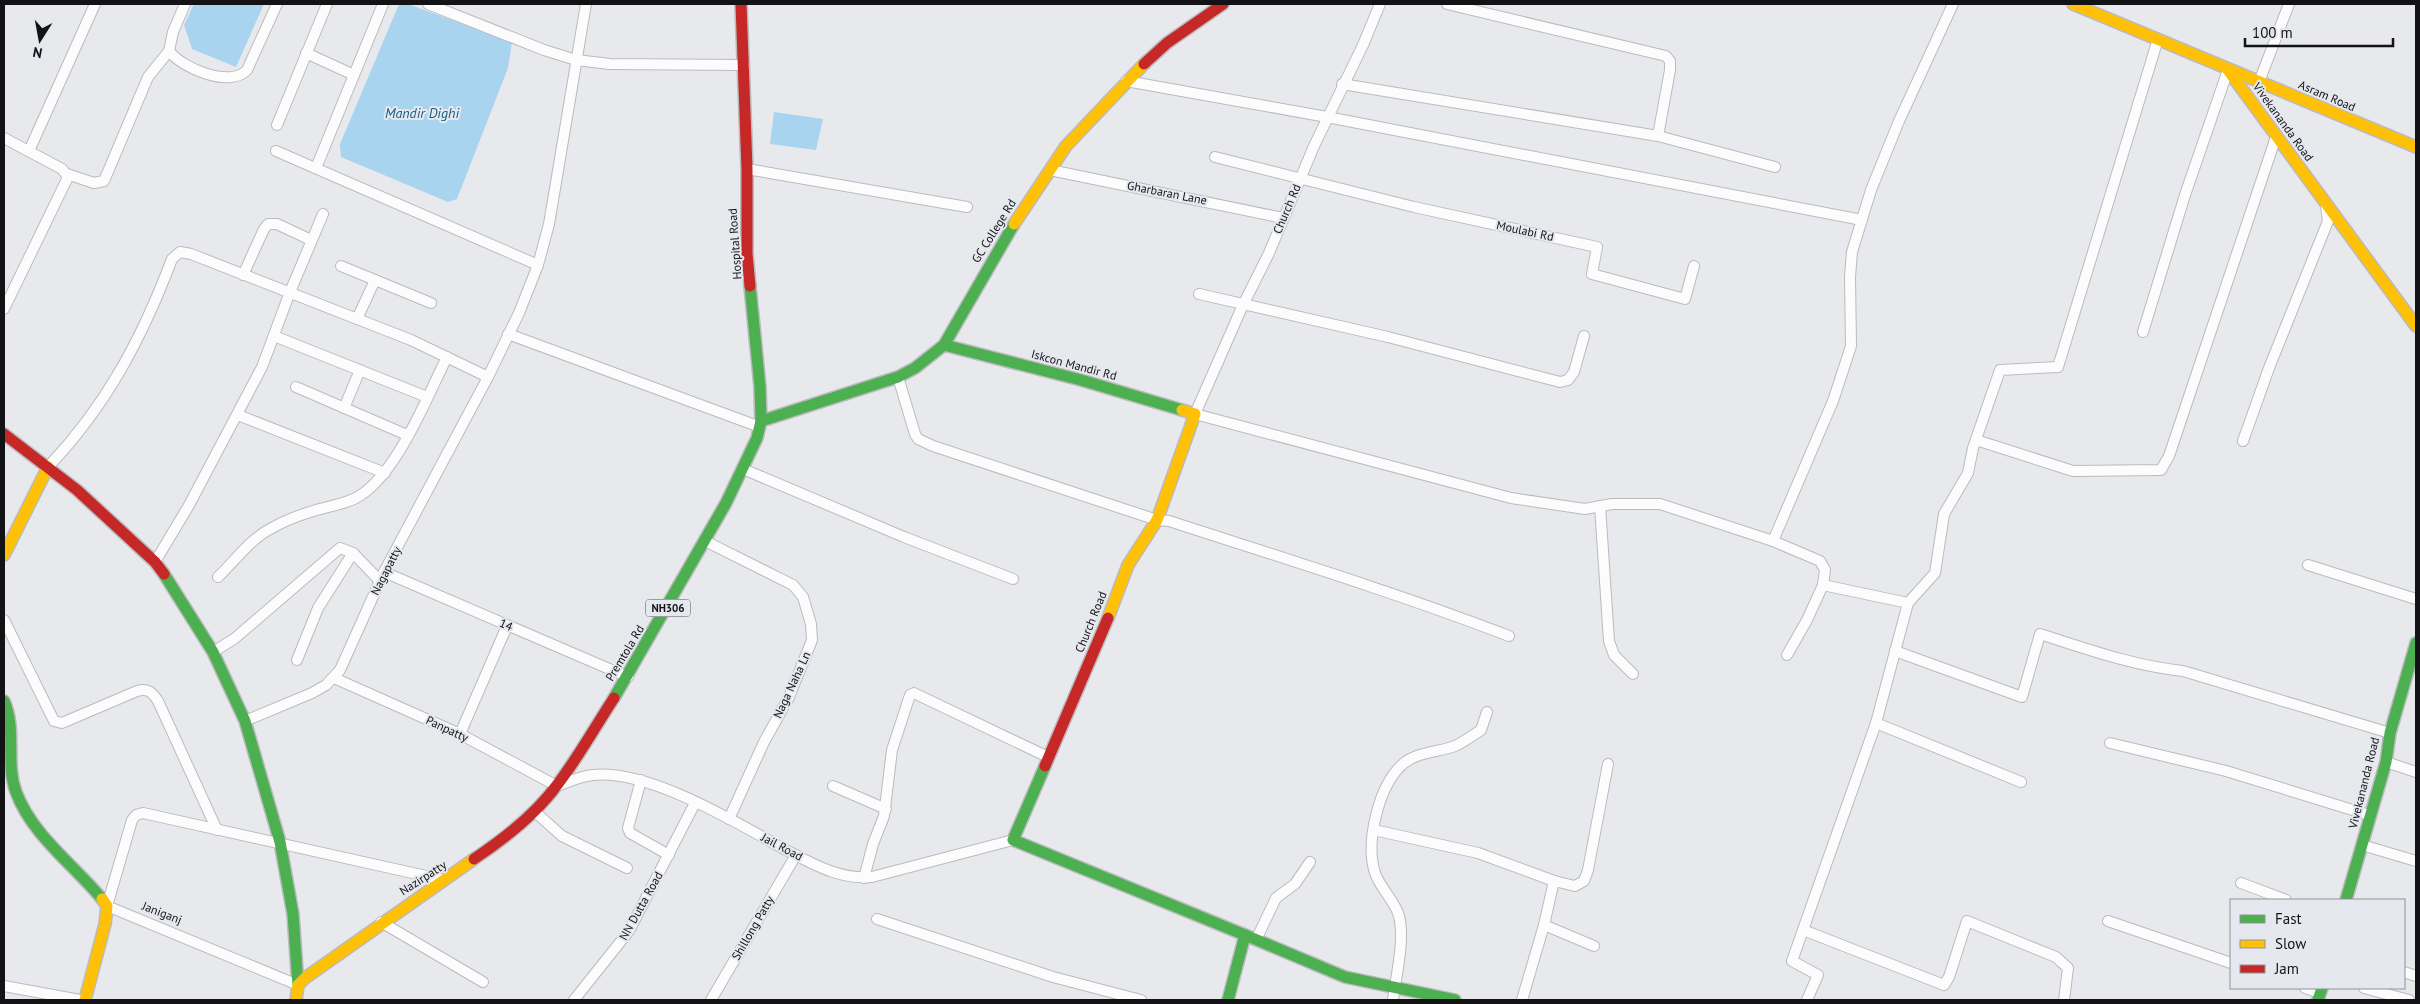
<svg xmlns="http://www.w3.org/2000/svg" width="2420" height="1004" viewBox="0 0 2420 1004" font-family="'PT Sans',sans-serif">
<style>
.water{fill:#a8d4f0}
.lines{fill:none;stroke-linecap:round;stroke-linejoin:round}
.street-casing{stroke:#bbbbbe;stroke-width:12}
.fast-casing{stroke:#bbbbbe;stroke-width:14}
.slow-casing{stroke:#bbbbbe;stroke-width:14}
.jam-casing{stroke:#bbbbbe;stroke-width:14}
.street{stroke:#fcfcfc;stroke-width:10}
.fast{stroke:#4caf50;stroke-width:11}
.slow{stroke:#ffc107;stroke-width:11}
.jam{stroke:#c62828;stroke-width:11}
.labels{text-anchor:middle;stroke-width:4;stroke-linejoin:round;paint-order:stroke}
.shield{fill:#e6e8ef;stroke:#525356;stroke-width:1}
.shield-label{font-size:11px;font-weight:bold;fill:#131315}
.street-label{font-size:12px;fill:#131315;stroke:#e6e8ef}
.water-label{font-size:14px;font-style:italic;fill:#125e82;stroke:#e6e8ef}
</style>
<rect width="100%" height="100%" fill="#e8e9ed"/>
<!-- water -->
<g class="water">
<path d="M194,4H264L236,67L192,49L184,25Z"/>
<path d="M399,4H408L512,42L508,68L457,199L448,202L341,157L340,144Z"/>
<path d="M774,112L823,119L816,150L770,144Z"/>
</g>
<g class="lines">
<!-- street casing -->
<g class="street-casing">
<g id="street">
<path d="M185,4L173,32L169,51C183,69 230,88 247,70L277,4"/>
<path d="M428,4L544,50L576,60L610,64L744,65"/>
<path d="M1380,4L1363,45L1314,146L1269,253L1243,305L1195,414L1511,498L1585,509L1612,504H1660L1773,541L1833,401L1851,346L1850,277L1852,252L1871,190L1899,121L1953,4"/>
<path d="M1447,4L1666,56L1670,61V70L1658,136"/>
<path d="M306,53L354,75"/>
<path d="M1126,81L1327,117L1862,220"/>
<path d="M2259,82L2289,4"/>
<path d="M1342,84L1658,136L1775,167"/>
<path d="M277,125L327,4"/>
<path d="M4,138L62,169L68,177L4,309"/>
<path d="M29,151L95,4"/>
<path d="M276,151L538,265"/>
<path d="M1215,157L1414,207L1597,247L1592,274L1685,299L1694,266"/>
<path d="M316,168L383,4"/>
<path d="M747,169L967,207"/>
<path d="M1050,170L1283,218"/>
<path d="M67,174L94,183L104,181L148,77L169,51"/>
<path d="M341,266L431,303"/>
<path d="M243,275L264,229L268,224H277L311,240"/>
<path d="M1199,294L1388,337L1560,382L1568,380L1574,372L1584,336"/>
<path d="M357,319L375,280"/>
<path d="M2143,332L2185,195L2228,70"/>
<path d="M508,334L760,427"/>
<path d="M274,336L427,397"/>
<path d="M898,377L915,434L918,439L933,446L1157,520L1169,521C1283,558 1397,593 1509,636"/>
<path d="M296,387L407,435"/>
<path d="M344,408L360,370"/>
<path d="M238,415L385,473"/>
<path d="M1976,440L2073,471L2161,470L2169,456L2276,137"/>
<path d="M2243,441L2269,368L2328,221L2326,206"/>
<path d="M48,467C107,405 142,338 172,259L180,252L191,254L411,340L488,377"/>
<path d="M743,469L904,537L1013,579"/>
<path d="M1600,506L1609,641L1614,655L1633,674"/>
<path d="M705,541L793,585L803,597L811,624L812,640L789,697L764,742L729,819"/>
<path d="M1773,541L1820,561L1825,570L1823,585L1908,603"/>
<path d="M155,562L188,507L262,367L290,292L323,214"/>
<path d="M2308,565L2416,599"/>
<path d="M384,572L628,677"/>
<path d="M218,577C235,561 251,538 272,528C284,521 297,516 310,512C327,506 346,505 361,495C399,469 426,399 447,357"/>
<path d="M4,620L54,721L62,723L137,691C148,688 152,692 158,701L217,830"/>
<path d="M1895,651L2022,697L2040,634C2087,649 2134,666 2183,671L2390,733"/>
<path d="M213,652L234,639L340,548L353,553L380,581"/>
<path d="M1787,655L1807,620L1823,585"/>
<path d="M297,660L318,608L353,553"/>
<path d="M334,678L460,734L557,786C568,782 581,776 593,775C649,769 737,823 786,850C813,864 840,880 872,877L1013,840"/>
<path d="M245,721L312,693L326,685L340,670L384,572L488,377L519,313L538,265L549,224L586,4"/>
<path d="M460,734L507,626"/>
<path d="M2110,743L2226,771L2369,815"/>
<path d="M2386,762L2416,772"/>
<path d="M641,780L628,828L630,833L669,855"/>
<path d="M2021,782L1876,723L1908,603L1935,573L1944,514L1968,473L1973,448L2000,370L2058,367L2158,39"/>
<path d="M833,786L886,809"/>
<path d="M534,811L562,836L627,868"/>
<path d="M1374,830L1478,853L1554,881"/>
<path d="M2362,845L2416,861"/>
<path d="M864,878L873,844L884,816L892,750L910,695L914,693L918,695L1048,757"/>
<path d="M2241,883L2286,900"/>
<path d="M877,919L1053,977L1141,1000"/>
<path d="M2108,921L2231,963"/>
<path d="M381,922L483,982"/>
<path d="M1544,925L1594,946"/>
<path d="M1803,930L1944,985L1949,977L1967,921L2056,957L2068,968L2064,1000"/>
<path d="M1256,940L1276,898L1295,884L1310,862"/>
<path d="M2404,972L2416,976"/>
<path d="M298,985L107,906L132,820L136,815L143,813L444,880"/>
<path d="M4,986L80,1000"/>
<path d="M2305,988L2320,993"/>
<path d="M2364,988L2409,1000"/>
<path d="M574,1000L629,931L695,803"/>
<path d="M711,1000L796,855"/>
<path d="M1393,1000C1396,976 1405,940 1399,916C1395,901 1380,888 1375,873C1365,841 1379,784 1404,763C1418,752 1439,752 1455,746C1464,742 1473,735 1481,730L1487,712"/>
<path d="M1522,1000L1544,925L1554,881L1575,886L1584,881L1588,870L1608,764"/>
<path d="M1807,1000L1818,975L1792,961L1876,723"/>
</g>
</g>
<!-- fast casing -->
<g class="fast-casing">
<g id="fast">
<path d="M944,345L1081,380L1182,410"/>
<path d="M761,421L898,377L915,368L944,345L1014,224"/>
<path d="M164,574L213,652L245,721L280,842L293,914L298,985"/>
<path d="M614,698L726,503L757,438L761,421L760,387L750,286"/>
<path d="M4,701C17,730 5,762 16,792C32,835 73,864 102,899"/>
<path d="M1045,766L1013,840L1245,935L1228,1000"/>
<path d="M2346,900L2386,762L2390,733L2416,643"/>
<path d="M1245,935L1345,977L1455,1000"/>
<path d="M2318,1000L2322,988"/>
</g>
</g>
<!-- slow casing -->
<g class="slow-casing">
<g id="slow">
<path d="M2073,4L2416,147"/>
<path d="M2228,70L2416,326"/>
<path d="M1014,224L1066,146L1144,64"/>
<path d="M4,555L48,467"/>
<path d="M1108,618L1128,565L1157,520L1195,414L1182,410"/>
<path d="M85,1000L105,924L107,906L102,899"/>
<path d="M296,1000L298,985L305,978L474,859"/>
</g>
</g>
<!-- jam casing -->
<g class="jam-casing">
<g id="jam">
<path d="M741,4L747,169V254L750,286"/>
<path d="M1144,64L1167,43L1223,4"/>
<path d="M4,434L77,490L155,562L164,574"/>
<path d="M1045,766L1108,618"/>
<path d="M474,859C504,839 536,814 557,785C578,758 595,727 614,698"/>
</g>
</g>
<!-- street -->
<use href="#street" class="street"/>
<!-- fast -->
<use href="#fast" class="fast"/>
<!-- slow -->
<use href="#slow" class="slow"/>
<!-- jam -->
<use href="#jam" class="jam"/>
</g>
<g class="labels">
<!-- shield labels -->
<rect class="shield" x="645.5" y="599.5" width="45" height="17" rx="4"/>
<g class="shield-label">
<text x="668" y="612">NH306</text>
</g>
<!-- street labels -->
<g class="street-label">
<text transform="translate(2327 96) rotate(23)" y="4">Asram Road</text>
<text transform="translate(2283 122) rotate(54)" y="4">Vivekananda Road</text>
<text transform="translate(1167 193) rotate(11)" y="4">Gharbaran Lane</text>
<text transform="translate(1287 209) rotate(-67)" y="4">Church Rd</text>
<text transform="translate(994 231) rotate(-58)" y="4">GC College Rd</text>
<text transform="translate(1525 231) rotate(12)" y="4">Moulabi Rd</text>
<text transform="translate(735 244) rotate(-94)" y="4">Hospital Road</text>
<text transform="translate(1074 365) rotate(15)" y="4">Iskcon Mandir Rd</text>
<text transform="translate(386 571) rotate(-63)" y="4">Nagapatty</text>
<text transform="translate(1091 622) rotate(-68)" y="4">Church Road</text>
<text transform="translate(506 625) rotate(23)" y="4">14</text>
<text transform="translate(625 653) rotate(-59)" y="4">Premtola Rd</text>
<text transform="translate(792 685) rotate(-65)" y="4">Naga Naha Ln</text>
<text transform="translate(447 729) rotate(25)" y="4">Panpatty</text>
<text transform="translate(2364 783) rotate(-76)" y="4">Vivekananda Road</text>
<text transform="translate(782 847) rotate(28)" y="4">Jail Road</text>
<text transform="translate(423 878) rotate(-33)" y="4">Nazirpatty</text>
<text transform="translate(641 906) rotate(-61)" y="4">NN Dutta Road</text>
<text transform="translate(162 913) rotate(21)" y="4">Janiganj</text>
<text transform="translate(753 928) rotate(-60)" y="4">Shillong Patty</text>
</g>
<!-- water labels -->
<g class="water-label">
<text x="422" y="118">Mandir Dighi</text>
</g>
</g>
<!-- border -->
<rect width="2420" height="1004" fill="none" stroke="#131315" stroke-width="10"/>
<!-- legend -->
<rect x="2230" y="899" width="175" height="90" fill="#e6e8ef" stroke="#929398"/>
<rect x="2240" y="915" width="25" height="8" fill="#4caf50" stroke="#929398"/>
<text x="2275" y="924" font-size="15" fill="#131315">Fast</text>
<rect x="2240" y="940" width="25" height="8" fill="#ffc107" stroke="#929398"/>
<text x="2275" y="949" font-size="15" fill="#131315">Slow</text>
<rect x="2240" y="965" width="25" height="8" fill="#c62828" stroke="#929398"/>
<text x="2275" y="974" font-size="15" fill="#131315">Jam</text>
<!-- north arrow -->
<g transform="translate(40 40) rotate(191)" stroke="#e6e8ef" stroke-width="4" paint-order="stroke">
<path d="M0-4L9 19L0 12L-9 19Z" fill="#131315"/>
<text y="-8" font-size="14" font-weight="bold" text-anchor="middle" fill="#131315">N</text>
</g>
<!-- scale -->
<path d="M2245 38v8h148v-8" fill="none" stroke="#131315" stroke-width="2.5"/>
<text x="2252" y="38" font-size="15" fill="#131315" stroke="#e6e8ef" stroke-width="4" paint-order="stroke">100 m</text>
</svg>
